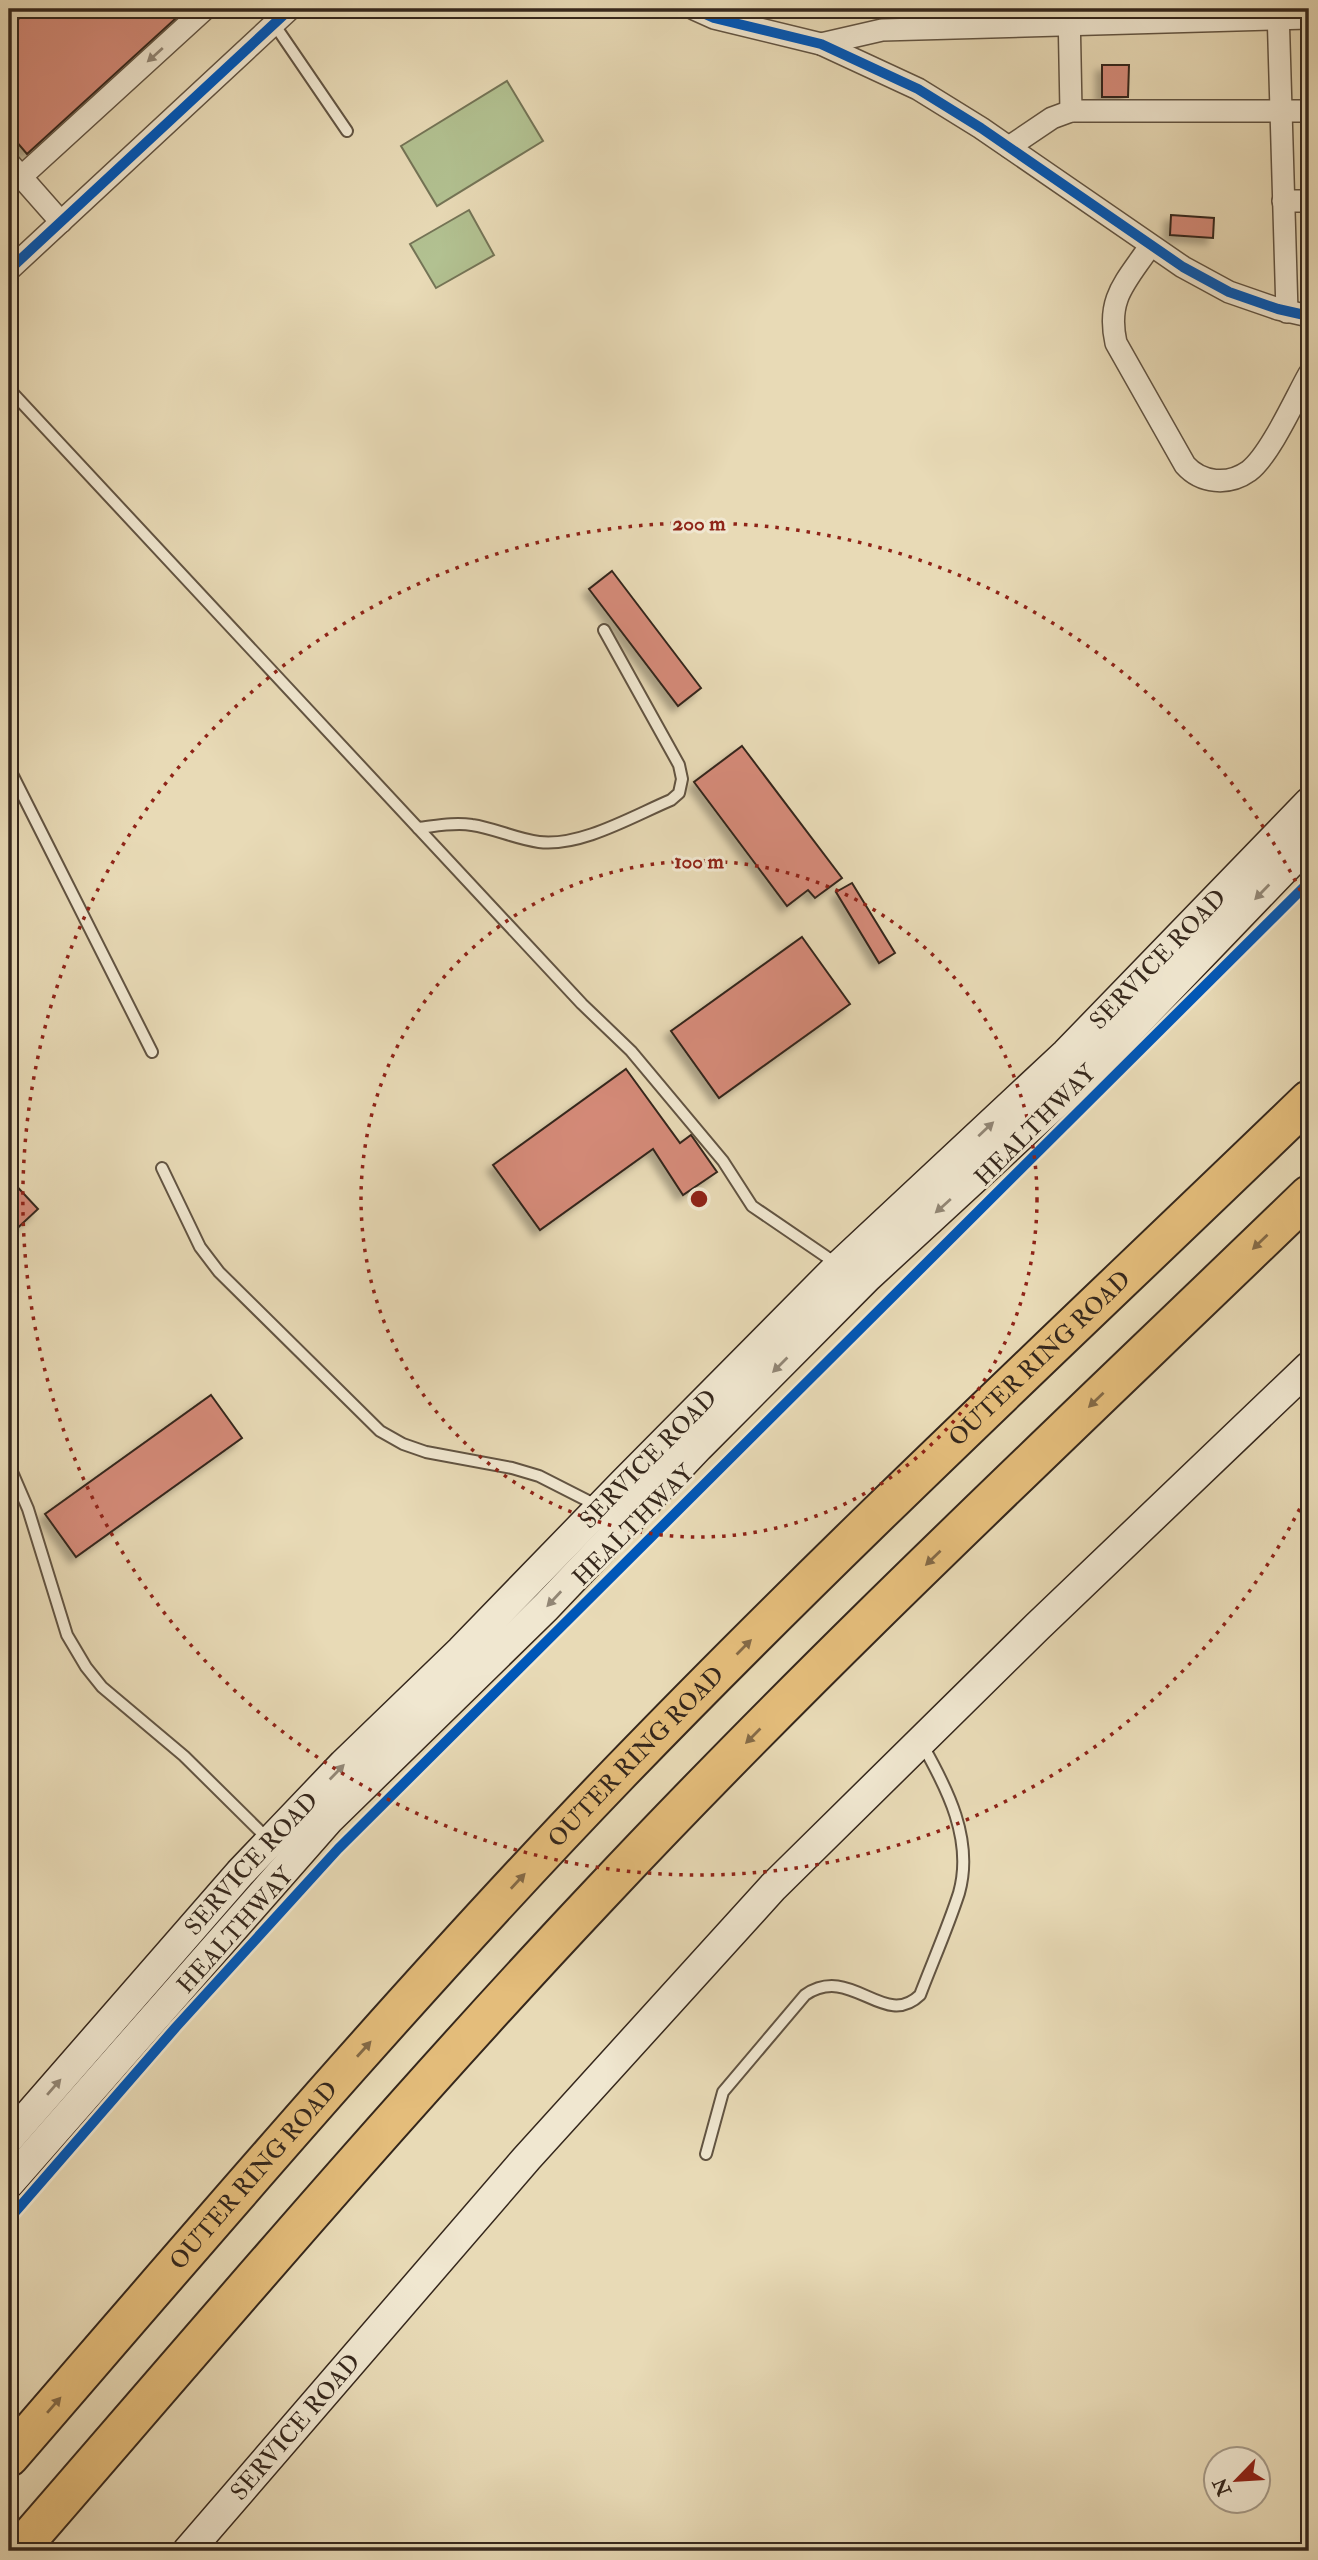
<svg xmlns="http://www.w3.org/2000/svg" width="1318" height="2560" viewBox="0 0 1318 2560" font-family="'IM FELL Double Pica',serif">
<style>
.green{fill:#b2c191;stroke:#747456;stroke-width:2}
.building{fill:#d48a78;stroke:#35271c;stroke-width:2;filter:url(#shadow)}
.lines{fill:none;stroke-linecap:round;stroke-linejoin:round}
.service-casing{stroke:#625442;stroke-width:14}
.minor-casing{stroke:#625442;stroke-width:24}
.secondary-casing{stroke:#35271c;stroke-width:33}
.motorway-casing{stroke:#35271c;stroke-width:42}
.service{stroke:#f0e7d0;stroke-width:10}
.minor{stroke:#f0e7d0;stroke-width:21}
.secondary{stroke:#f0e7d0;stroke-width:30}
.motorway{stroke:#e4bd7b;stroke-width:38}
.cycleway-casing{stroke:#f0e7d0;stroke-width:15}
.cycleway{stroke:#0057b8;stroke-width:10}
.oneway{fill:#928776}
.oneway2{fill:#846a47}
.ring{fill:none;stroke:#8f2418;stroke-width:3.5;stroke-dasharray:3.5 7}
.labels{text-anchor:middle;stroke-width:6;stroke-linejoin:round;paint-order:stroke}
.street-label{font-size:24px;fill:#35271c;stroke:#f0e7d0}
.centre{fill:#8f2418;stroke:#f0e7d0;stroke-width:3.5}
.ring-label{font-size:21px;text-anchor:middle;font-weight:bold;fill:#8f2418;stroke:#f0e7d0;stroke-width:6;stroke-linejoin:round;paint-order:stroke}
</style>
<defs>
<filter id="shadow"><feDropShadow dx="-6" dy="6" stdDeviation="3.5" flood-color="#0004"/></filter>
</defs>
<rect width="100%" height="100%" fill="#e8dab6"/>
<filter id="stains"><feTurbulence type="fractalNoise" baseFrequency=".00286" numOctaves="4"/><feColorMatrix values="0 0 0 0 .2 0 0 0 0 .09 0 0 0 0 .02 0 0 0 .5 -.17"/></filter>
<radialGradient id="worn" r=".72"><stop offset=".6" stop-color="#630" stop-opacity="0"/><stop offset="1" stop-color="#630" stop-opacity=".3"/></radialGradient>
<!-- green -->
<g class="green">
<path d="M507,81L543,141L437,206L401,146Z"/>
<path d="M469,210L494,255L436,288L410,244Z"/>
</g>
<!-- building -->
<g class="building">
<path d="M24,9H186L27,154L9,133V24L18,20Z"/>
<path d="M1102,65H1129L1128,97H1102Z"/>
<path d="M1171,215L1214,218L1213,238L1170,235Z"/>
<path d="M612,571L701,688L678,706L589,589Z"/>
<path d="M742,746L842,878L815,898L808,890L787,906L694,782Z"/>
<path d="M852,883L895,953L879,963L836,892Z"/>
<path d="M802,937L850,1004L719,1098L671,1031Z"/>
<path d="M626,1069L680,1143L691,1135L717,1172L683,1195L653,1149L540,1230L493,1165Z"/>
<path d="M9,1178L38,1209L9,1236Z"/>
<path d="M211,1395L242,1438L76,1557L45,1514Z"/>
</g>
<g class="lines">
<!-- service casing -->
<g class="service-casing">
<g id="service">
<path d="M274,24L347,131"/>
<path d="M9,389L582,1004L631,1051L723,1161L752,1206L837,1264"/>
<path d="M9,768L152,1052"/>
<path d="M418,828C436,826 454,822 472,825C494,828 516,839 539,842C581,847 633,816 671,800L679,793L682,779L679,765L604,630"/>
<path d="M162,1168L200,1247L219,1272L380,1431L403,1444L426,1452L512,1468L539,1476L598,1506"/>
<path d="M9,1465L28,1509L67,1635L86,1667L102,1687L184,1756L268,1839"/>
<path d="M706,2154L723,2092L805,1995C851,1963 884,2030 920,1995C933,1961 948,1927 959,1893C974,1840 947,1788 922,1744"/>
</g>
</g>
<!-- minor casing -->
<g class="minor-casing">
<g id="minor">
<path d="M694,9L714,18L821,44L918,89L981,128L1183,267L1229,292L1278,309L1309,316"/>
<path d="M1069,9L1071,111"/>
<path d="M1278,9L1287,312"/>
<path d="M9,11L11,9"/>
<path d="M821,44L882,30L1309,18"/>
<path d="M1009,147L1052,118L1071,111H1309"/>
<path d="M9,163L61,222"/>
<path d="M20,178L205,9"/>
<path d="M1283,201H1309"/>
<path d="M1150,246C1126,282 1106,298 1116,343L1185,465C1201,483 1228,486 1249,471C1270,455 1295,399 1309,374"/>
<path d="M9,270L290,9"/>
</g>
</g>
<!-- secondary casing -->
<g class="secondary-casing">
<g id="secondary">
<path id="s1" d="M9,2138L240,1873L344,1764L461,1651L624,1483L839,1266L1066,1054L1309,803"/>
<path d="M9,2183L328,1820L546,1607L698,1447L867,1277L1084,1077L1309,843"/>
<path id="s2" d="M188,2551L527,2158L773,1887L1037,1627L1309,1367"/>
</g>
</g>
<!-- motorway casing -->
<g class="motorway-casing">
<g id="motorway">
<path id="s3" d="M9,2457C209,2226 407,1993 619,1773C842,1542 1078,1323 1309,1100"/>
<path d="M18,2551C209,2331 398,2108 598,1896C826,1653 1070,1426 1309,1195"/>
</g>
</g>
<!-- service -->
<use href="#service" class="service"/>
<!-- minor -->
<use href="#minor" class="minor"/>
<!-- secondary -->
<use href="#secondary" class="secondary"/>
<!-- motorway -->
<use href="#motorway" class="motorway"/>
<!-- cycleway casing -->
<g class="cycleway-casing">
<g id="cycleway">
<path d="M694,9L714,18L821,44L918,89L981,128L1183,267L1229,292L1278,309L1309,316"/>
<path d="M9,270L290,9"/>
<path d="M9,2219L176,2027L338,1849L1309,882"/>
</g>
</g>
<!-- cycleway -->
<use href="#cycleway" class="cycleway"/>
</g>
<!-- one-way arrows -->
<defs><path id="oneway-solid" d="M-6-.8H1V-3.2L6.5 0L1 3.2V.8H-6Z" transform="scale(1.75)"/></defs>
<g class="oneway">
<use href="#oneway-solid" transform="translate(155 55) rotate(138)"/>
<use href="#oneway-solid" transform="translate(1262 892) rotate(134)"/>
<use href="#oneway-solid" transform="translate(986 1129) rotate(-43)"/>
<use href="#oneway-solid" transform="translate(943 1206) rotate(138)"/>
<use href="#oneway-solid" transform="translate(780 1365) rotate(135)"/>
<use href="#oneway-solid" transform="translate(554 1599) rotate(133)"/>
<use href="#oneway-solid" transform="translate(337 1772) rotate(-46)"/>
<use href="#oneway-solid" transform="translate(54 2087) rotate(-49)"/>
</g>
<g class="oneway2">
<use href="#oneway-solid" transform="translate(1260 1242) rotate(136)"/>
<use href="#oneway-solid" transform="translate(1096 1400) rotate(136)"/>
<use href="#oneway-solid" transform="translate(933 1558) rotate(136)"/>
<use href="#oneway-solid" transform="translate(744 1647) rotate(-45)"/>
<use href="#oneway-solid" transform="translate(753 1736) rotate(135)"/>
<use href="#oneway-solid" transform="translate(518 1881) rotate(-47)"/>
<use href="#oneway-solid" transform="translate(364 2049) rotate(-48)"/>
<use href="#oneway-solid" transform="translate(54 2405) rotate(-49)"/>
</g>
<!-- distance rings -->
<g class="ring">
<circle cx="699" cy="1199" r="338"/>
<path d="M1309 1490A676 676 0 1 1 1309 908"/>
</g>
<g class="labels">
<!-- street labels -->
<g class="street-label">
<text dy="8" stroke="none"><textPath href="#s1" startOffset="1647">SERVICE ROAD</textPath></text>
<text transform="translate(1035 1125) rotate(-45)" y="8">HEALTHWAY</text>
<text dy="8" stroke="none"><textPath href="#s3" startOffset="1507">OUTER RING ROAD</textPath></text>
<text dy="8" stroke="none"><textPath href="#s1" startOffset="933">SERVICE ROAD</textPath></text>
<text transform="translate(633 1525) rotate(-45)" y="8">HEALTHWAY</text>
<text dy="8" stroke="none"><textPath href="#s3" startOffset="940">OUTER RING ROAD</textPath></text>
<text dy="8" stroke="none"><textPath href="#s1" startOffset="366">SERVICE ROAD</textPath></text>
<text transform="translate(235 1930) rotate(-48)" y="8">HEALTHWAY</text>
<text dy="8" stroke="none"><textPath href="#s3" startOffset="373">OUTER RING ROAD</textPath></text>
<text dy="8" stroke="none"><textPath href="#s2" startOffset="164">SERVICE ROAD</textPath></text>
</g>
</g>
<circle cx="699" cy="1199" r="10" class="centre"/>
<g class="ring-label">
<text x="699" y="530">200 m</text>
<text x="699" y="868">100 m</text>
</g>
<!-- margin -->
<rect width="1318" height="2560" fill="none" stroke="#e8dab6" stroke-width="35"/>
<rect x="10" y="10" width="1297" height="2539" fill="none" stroke="#35271c" stroke-width="3.5"/>
<rect x="18" y="18" width="1283" height="2525" fill="none" stroke="#35271c" stroke-width="2"/>
<!-- north arrow -->
<g transform="translate(1237 2480) rotate(245)"><circle r="33" fill="#f0e7d0" stroke="#a59a88" stroke-width="2"/>
<path d="M0-5L12 26L0 18L-12 26Z" fill="#8f2418"/>
<text y="-10" font-size="19" font-weight="bold" text-anchor="middle" fill="#35271c">N</text>
</g>
<rect width="100%" height="100%" filter="url(#stains)"/>
<rect width="100%" height="100%" fill="url(#worn)"/>
</svg>
